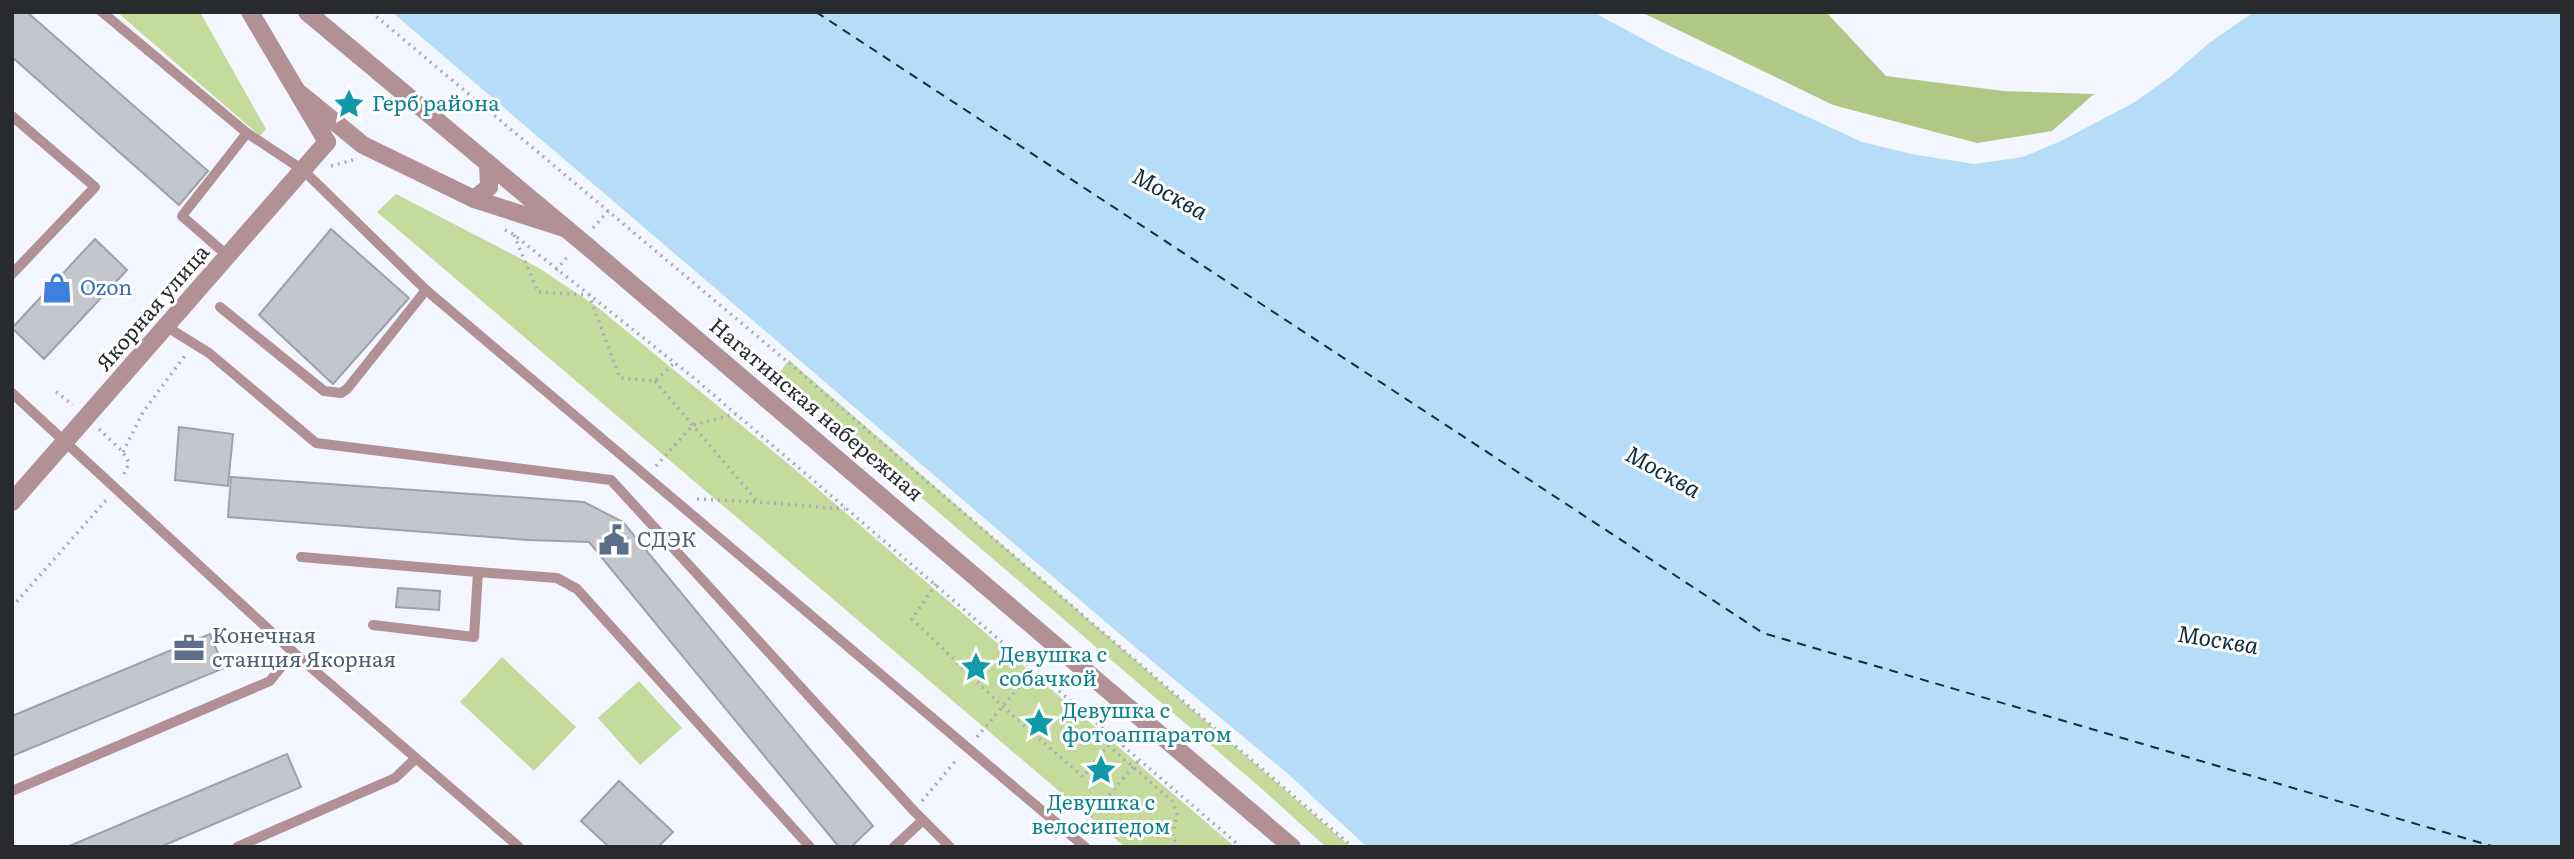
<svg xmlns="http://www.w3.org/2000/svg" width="2574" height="859" viewBox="0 0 2574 859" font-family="Literata,serif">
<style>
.green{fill:#c5db9c}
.forest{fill:#b0c786}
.water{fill:#b6ddf7}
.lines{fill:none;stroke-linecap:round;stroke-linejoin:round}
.ferry{stroke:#0f2e3f;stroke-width:2;stroke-dasharray:9 7;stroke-linecap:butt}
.building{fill:#c3c6cd;stroke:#9ea1a8;stroke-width:2}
.path{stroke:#abadb4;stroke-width:3.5;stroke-dasharray:2 5;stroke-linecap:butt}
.service{stroke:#b19096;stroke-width:10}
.minor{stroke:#b19096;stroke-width:18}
.tertiary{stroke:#b19096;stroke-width:18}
.labels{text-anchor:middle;stroke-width:6;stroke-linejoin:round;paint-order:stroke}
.culture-label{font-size:21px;fill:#0d838f;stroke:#fff;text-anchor:start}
.shop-label{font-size:21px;fill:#366cbe;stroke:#fff;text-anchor:start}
.street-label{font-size:21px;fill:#292a2d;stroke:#fff}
.service-label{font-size:21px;fill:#4e5e75;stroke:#fff;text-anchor:start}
.water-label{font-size:23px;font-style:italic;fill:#0f2e3f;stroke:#fff}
</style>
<rect width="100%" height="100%" fill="#f3f6fe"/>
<!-- green -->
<g class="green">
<path d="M117,12H200L266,129L260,136Z"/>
<path d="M396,194L539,268L596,306L791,466L1235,847H1125L377,212Z"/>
<path d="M789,360L1351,847H1326L1262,789L778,375Z"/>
<path d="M502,657L576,727L534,771L460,702Z"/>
<path d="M639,681L682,728L640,765L598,718Z"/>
</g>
<!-- forest -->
<path class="forest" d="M1641,12H1826L1886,76L2003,91L2094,94L2052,131L1977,143L1833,105Z"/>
<!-- water -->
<path class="water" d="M392,12H1593L1665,51L1862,142L1911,154L1974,164L2023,157L2061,141L2135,102L2170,77L2209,43L2254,12H2562V847H1367L1287,773L1135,647Z"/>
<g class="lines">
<!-- ferry -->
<path class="ferry" d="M816,12L1763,633L2495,847"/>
</g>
<!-- building -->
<g class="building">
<path d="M12,12H27L208,171L179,205L12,57Z"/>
<path d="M331,229L409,298L333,384L259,315Z"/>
<path d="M95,239L127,270L44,359L12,328Z"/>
<path d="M179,427L233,434L228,486L175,480Z"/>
<path d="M231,477L584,502L623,522L873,826L851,847H839L589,542L529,540L228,517Z"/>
<path d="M398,588L440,591L439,610L396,607Z"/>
<path d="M210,634L224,668L12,756V716Z"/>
<path d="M287,754L301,787L160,847H67Z"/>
<path d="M619,781L673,832L658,847H609L581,821Z"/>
</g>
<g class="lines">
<!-- path -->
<g class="path">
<path d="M371,12L782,357L1353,847"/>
<path d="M331,166L353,160"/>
<path d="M593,228L608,211"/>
<path d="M505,230L513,234L695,379L1241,847"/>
<path d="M514,235L538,292L589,295L620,378L655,381L674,363"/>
<path d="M556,270L569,255"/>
<path d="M655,381L758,502L845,509"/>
<path d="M56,392L73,405"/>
<path d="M99,429L123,452L129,463L122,478"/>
<path d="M123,452L143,412L186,354"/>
<path d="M656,466L693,425L736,414"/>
<path d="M697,499L758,502"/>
<path d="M936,584L912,619L1002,706L1083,777L1114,738"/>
<path d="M12,607L108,498"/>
<path d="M977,737L1034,669"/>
<path d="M1108,745L1172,801L1177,814L1172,836L1179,847"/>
<path d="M922,801L958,758"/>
<path d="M1082,827L1139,760"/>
</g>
<!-- service -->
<g class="service">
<path d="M102,12L247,133L303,170L426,290L1085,847"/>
<path d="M12,116L95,187L12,274"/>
<path d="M229,257L182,216L247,133"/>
<path d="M220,307L324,391L341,393L347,389L426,290"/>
<path d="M167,327L209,353L316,443L611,480L914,811L950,847"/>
<path d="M12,393L293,652L519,847"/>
<path d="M301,557L478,572"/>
<path d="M373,625L474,637L478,572L557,578L577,589L810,847"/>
<path d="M12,791L270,681L293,652"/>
<path d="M237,847L395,778L415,759"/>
<path d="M894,847L923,820"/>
</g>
<!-- minor -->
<g class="minor">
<path d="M250,12L327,142"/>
<path d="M298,92L363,145L474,199L567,229"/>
<path d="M474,199L489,187L488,163"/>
<path d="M12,502L327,142"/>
</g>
<!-- tertiary -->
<path class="tertiary" d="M307,12L587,246L1292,847"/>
</g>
<!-- icons -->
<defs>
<g id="sight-bare" transform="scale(2.415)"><path d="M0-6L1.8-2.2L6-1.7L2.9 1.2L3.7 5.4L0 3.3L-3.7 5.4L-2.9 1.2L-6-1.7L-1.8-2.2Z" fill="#0f9aa8" stroke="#fff" stroke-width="2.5" paint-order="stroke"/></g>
<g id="shop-bare" transform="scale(2.415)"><path d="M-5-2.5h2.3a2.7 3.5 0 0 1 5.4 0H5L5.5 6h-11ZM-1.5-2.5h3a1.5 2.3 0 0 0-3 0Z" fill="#3f7fe0" stroke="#fff" stroke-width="2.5" paint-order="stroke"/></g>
<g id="civic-bare" transform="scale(2.415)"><path d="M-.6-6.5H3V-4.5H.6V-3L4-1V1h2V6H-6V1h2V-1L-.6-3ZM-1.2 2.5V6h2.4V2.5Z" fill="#5c6f8a" stroke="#fff" stroke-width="2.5" paint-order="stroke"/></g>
<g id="office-bare" transform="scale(2.415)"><path d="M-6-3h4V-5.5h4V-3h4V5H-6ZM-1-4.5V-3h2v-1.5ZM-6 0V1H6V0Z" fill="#5c6f8a" stroke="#fff" stroke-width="2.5" paint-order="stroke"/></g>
</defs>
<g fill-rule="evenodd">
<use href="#sight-bare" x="349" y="104"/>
<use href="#shop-bare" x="57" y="288"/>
<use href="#civic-bare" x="614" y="540"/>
<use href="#office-bare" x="189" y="648"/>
<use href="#sight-bare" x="976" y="667"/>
<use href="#sight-bare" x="1039" y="723"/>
<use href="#sight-bare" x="1101" y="770"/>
</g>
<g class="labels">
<!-- culture labels -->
<g class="culture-label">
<text x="372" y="111">Герб района</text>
<text x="999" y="662">Девушка с<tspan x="999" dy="24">собачкой</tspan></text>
<text x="1062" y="718">Девушка с<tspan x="1062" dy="24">фотоаппаратом</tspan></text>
<text x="1101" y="810" text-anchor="middle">Девушка с<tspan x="1101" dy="24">велосипедом</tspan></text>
</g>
<!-- shop labels -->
<g class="shop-label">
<text x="80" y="295">Ozon</text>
</g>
<!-- street labels -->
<g class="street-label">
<text transform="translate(153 308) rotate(-49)" y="7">Якорная улица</text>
<text transform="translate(816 410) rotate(40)" y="7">Нагатинская набережная</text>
</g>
<!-- service labels -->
<g class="service-label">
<text x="637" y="547">СДЭК</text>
<text x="212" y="643">Конечная<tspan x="212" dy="24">станция Якорная</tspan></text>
</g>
<!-- water labels -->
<g class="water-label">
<text transform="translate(1170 194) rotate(29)" y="8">Москва</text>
<text transform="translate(1663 472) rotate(29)" y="8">Москва</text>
<text transform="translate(2218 640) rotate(9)" y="8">Москва</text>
</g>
</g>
<!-- border -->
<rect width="2574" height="859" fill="none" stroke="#292a2d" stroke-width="28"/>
</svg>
